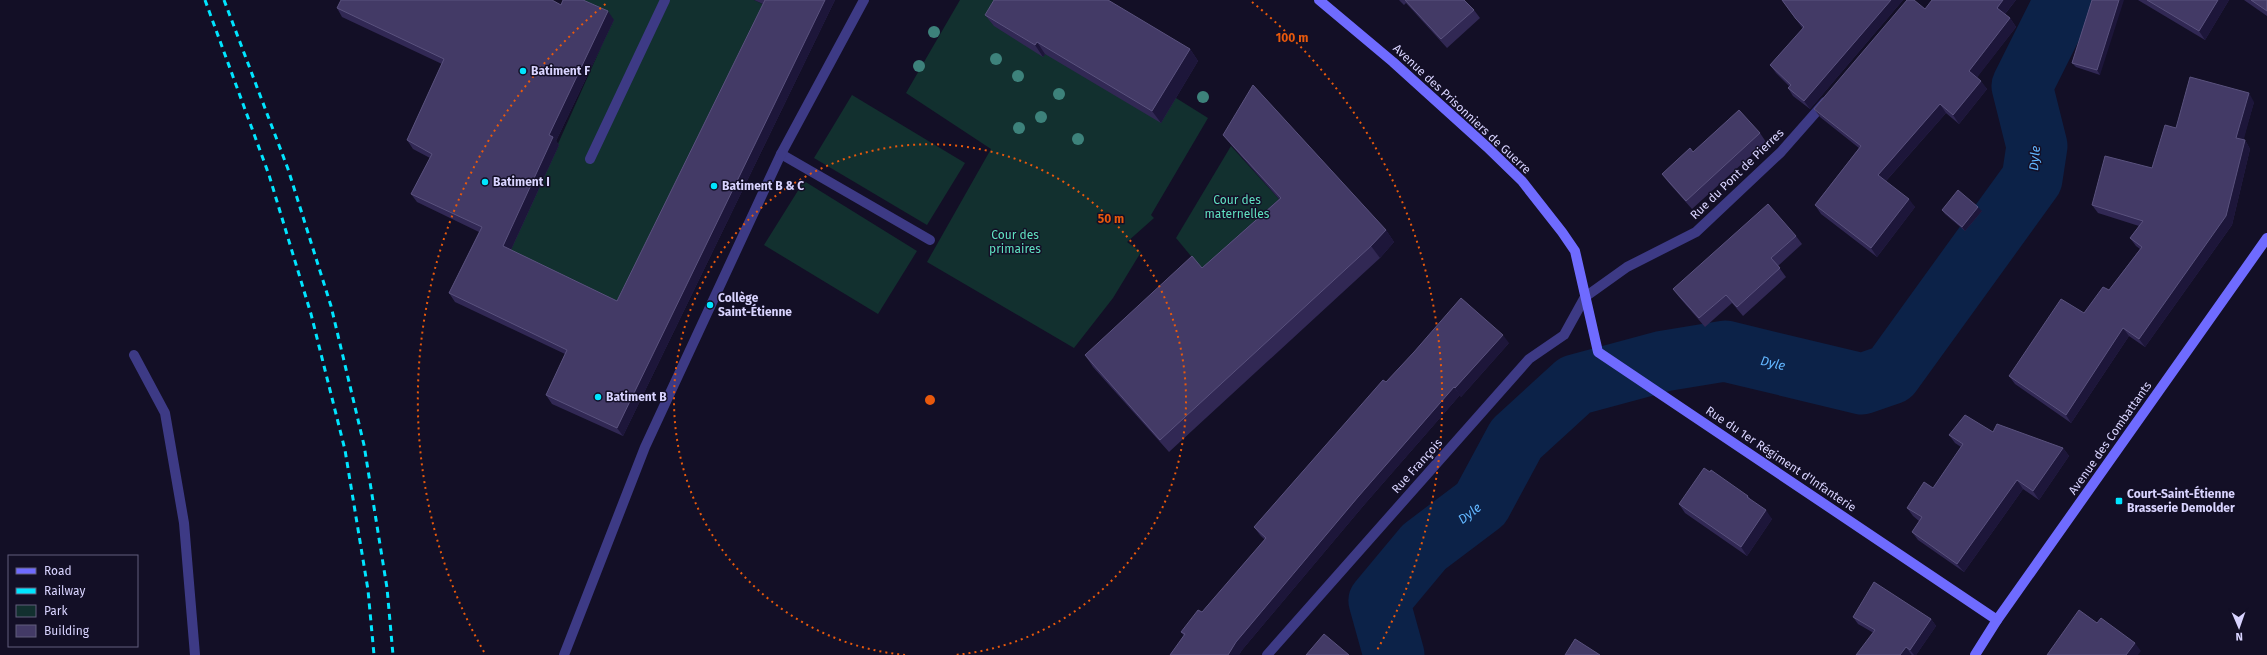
<svg xmlns="http://www.w3.org/2000/svg" width="2267" height="655" viewBox="0 0 2267 655" font-family="'Fira Sans',sans-serif">
<style>
.green{fill:#12302f}
.lines{fill:none;stroke-linecap:round;stroke-linejoin:round}
.river{stroke:#0c2248;stroke-width:61}
.lane{stroke:#3d3a85;stroke-width:10}
.street{stroke:#3d3a85;stroke-width:10}
.secondary{stroke:#6f6bff;stroke-width:10}
.rail{stroke:#00e5ff;stroke-width:3;stroke-dasharray:6 5;stroke-linecap:butt}
.tree{fill:#3d827b}
.wall{fill:#312854}
.shaded-wall{fill:#1d163a}
.building{fill:#433a66;stroke:#5a527e}
.ring{fill:none;stroke:#e8590c;stroke-width:2;stroke-dasharray:2 4}
.poi-dot{fill:#00e5ff;stroke:#130f26;stroke-width:1.5}
.labels{text-anchor:middle;stroke-width:3;stroke-linejoin:round;paint-order:stroke}
.poi-label{font-size:12px;font-weight:bold;fill:#d9d4ff;stroke:#130f26;text-anchor:start}
.street-label{font-size:12px;fill:#d9d4ff;stroke:#130f26}
.park-label{font-size:12px;fill:#5fe0c0;stroke:#130f26}
.water-label{font-size:13px;font-style:italic;fill:#62b6ff;stroke:#130f26}
.centre{fill:#e8590c;stroke:#130f26;stroke-width:2}
.ring-label{font-size:12px;text-anchor:middle;font-weight:bold;fill:#e8590c;stroke:#130f26;stroke-width:3;stroke-linejoin:round;paint-order:stroke}
</style>
<rect width="100%" height="100%" fill="#130f26"/>
<!-- green -->
<g class="green">
<path d="M574,0H754L771,8L623,310L509,254L613,20Z"/>
<path d="M960,0H1010L1043,56L1045,54L1176,98L1208,118L1151,215L1154,218L1127,242L1141,252L1113,298L1074,348L927,262L991,149L906,93Z"/>
<path d="M852,95L965,163L927,225L814,158Z"/>
<path d="M1231,146L1289,210L1210,279L1176,238Z"/>
<path d="M804,181L917,251L878,314L764,245Z"/>
</g>
<g class="lines">
<!-- river -->
<path class="river" id="s1" d="M1394,655L1379,601L1424,547L1481,504L1516,439L1575,385L1664,361L1725,351L1862,384L1891,374L2032,179L2037,146L2022,86L2065,0"/>
<!-- lane -->
<g class="lane">
<path d="M781,154L930,240"/>
<path d="M590,159L665,0"/>
<path d="M134,355L165,413L184,523L195,655"/>
<path d="M564,655L645,447L781,154L864,0"/>
</g>
<!-- street -->
<path class="street" d="M1267,655L1529,359L1564,335L1585,297L1627,267L1696,232L1781,152L1825,102"/>
<!-- secondary -->
<g class="secondary">
<path d="M1319,0L1393,62L1487,147L1522,181L1562,232L1575,251L1598,352L1997,620"/>
<path d="M1975,655L1997,620L2267,238"/>
</g>
<!-- rail -->
<g class="rail">
<path d="M205,0L269,175L311,314L345,450L368,590L374,655"/>
<path d="M224,0L288,169L331,306L364,445L387,588L393,655"/>
</g>
</g>
<!-- trees -->
<g class="tree">
<circle cx="934" cy="32" r="6"/>
<circle cx="996" cy="59" r="6"/>
<circle cx="919" cy="66" r="6"/>
<circle cx="1018" cy="76" r="6"/>
<circle cx="1059" cy="94" r="6"/>
<circle cx="1203" cy="97" r="6"/>
<circle cx="1041" cy="117" r="6"/>
<circle cx="1019" cy="128" r="6"/>
<circle cx="1078" cy="139" r="6"/>
</g>
<!-- wall -->
<g class="wall">
<path d="M754,0H835L623,436L552,404L546,395L565,354L455,302L449,293L479,232L417,202L411,194L430,158L413,149L407,140L442,64L342,17L337,8L561,5L614,20L556,141L559,145L511,250L617,301L763,4Z"/>
<path d="M1399,0H1464L1474,10L1480,18L1447,48L1406,3L1404,5Z"/>
<path d="M1782,0H1903L1810,109L1793,96L1788,88L1789,86L1776,73L1770,65L1803,29Z"/>
<path d="M1932,0H2016L2005,14L2010,18L2016,27L1977,77L1987,89L1959,124L1946,113L1886,181L1915,207L1877,257L1821,214L1815,205L1859,148L1820,117L1814,109L1925,9Z"/>
<path d="M2092,0L2100,75L2076,67L2072,63Z"/>
<path d="M2138,0H2229L2205,40Z"/>
<path d="M2244,0H2267V16Z"/>
<path d="M985,15L1190,49L1198,61L1161,123L1045,54L1043,57L994,26Z"/>
<path d="M2254,102L2243,140H2245L2250,149L2232,225L2145,347L2129,336L2071,423L2015,384L2009,376L2084,313L2109,290L2140,249L2136,246L2130,238L2139,226L2098,213L2092,205L2152,168L2176,128Z"/>
<path d="M1760,133L1766,142L1692,209L1668,182L1662,174Z"/>
<path d="M1223,135L1386,230L1394,242L1380,258L1169,452L1093,367L1085,355L1202,268L1279,199L1232,146Z"/>
<path d="M1942,210L1982,211L1965,231L1945,214Z"/>
<path d="M1796,236L1802,244L1778,266L1786,277L1743,316L1732,303L1705,327L1679,297L1673,289Z"/>
<path d="M1509,343L1461,397L1460,395L1364,505L1242,650L1239,655H1170L1184,636L1181,632L1202,612L1265,540L1260,535L1254,527L1386,382Z"/>
<path d="M1993,432L2063,448L2069,456L2039,500L2023,489L1964,572L1918,540L1912,532L1919,521L1913,516L1907,508L1933,488L1961,447L1955,443L1949,435Z"/>
<path d="M1748,496L1752,501L1772,519L1747,556L1685,513L1679,504Z"/>
<path d="M1853,617L1931,619L1936,626L1916,655H1912L1858,624Z"/>
</g>
<!-- shaded-wall -->
<g class="shaded-wall">
<path d="M825,0H835L623,436L617,428Z"/>
<path d="M1891,0H1903L1810,109L1804,101Z"/>
<path d="M2003,0H2016L2003,16L1997,8Z"/>
<path d="M2119,0H2124L2100,75L2097,70Z"/>
<path d="M2218,0H2229L2205,40L2199,31Z"/>
<path d="M608,11L614,20L556,141L559,145L509,254L503,246L549,135Z"/>
<path d="M2010,18L2016,27L1975,80L1969,71Z"/>
<path d="M1037,42L1045,54L1043,57L1035,45Z"/>
<path d="M1190,49L1198,61L1161,123L1152,111Z"/>
<path d="M1981,81L1987,89L1959,124L1953,115Z"/>
<path d="M2249,93L2254,102L2242,146L2236,138Z"/>
<path d="M1940,104L1946,113L1884,183L1878,175Z"/>
<path d="M2245,140L2250,149L2232,225L2145,347L2139,339Z"/>
<path d="M1909,199L1915,207L1877,257L1871,248Z"/>
<path d="M1978,207L1982,211L1965,231L1962,227Z"/>
<path d="M1386,230L1394,242L1380,258L1371,246Z"/>
<path d="M2123,328L2129,336L2071,423L2066,415Z"/>
<path d="M1503,335L1509,343L1461,397L1455,388Z"/>
<path d="M1454,387L1460,395L1364,505L1242,650L1239,655H1228L1236,642L1358,497Z"/>
<path d="M2063,448L2069,456L2039,500L2033,491Z"/>
<path d="M2017,480L2023,489L1964,572L1957,564Z"/>
<path d="M1766,510L1772,519L1747,556L1741,547Z"/>
<path d="M1931,619L1936,626L1916,655H1914L1910,650Z"/>
<path d="M2135,643L2141,651L2138,655H2126Z"/>
<path d="M1906,647L1911,654L1910,655H1900Z"/>
</g>
<!-- building -->
<g class="building">
<path d="M341,0H552L561,5L563,0H583L608,11L549,135L553,137L503,246L617,301L765,0H825L617,428L546,395L567,350L449,293L482,227L411,194L432,154L407,140L444,59L337,8Z"/>
<path d="M994,0H1108L1190,49L1152,111L1037,42L1035,45L985,15Z"/>
<path d="M1405,0H1464L1474,10L1441,39Z"/>
<path d="M1782,0H1891L1804,101L1788,88L1791,85L1770,65L1804,27L1796,19Z"/>
<path d="M1907,0H1914L1925,9L1932,0H2003L1997,8L2010,18L1969,71L1981,81L1953,115L1940,104L1878,175L1909,199L1871,248L1815,205L1861,146L1814,109Z"/>
<path d="M2092,0H2119L2097,70L2072,63Z"/>
<path d="M2147,0H2218L2199,31Z"/>
<path d="M2251,0H2267V11Z"/>
<path d="M2190,77L2249,93L2236,138L2245,140L2226,216L2139,339L2123,328L2066,415L2009,376L2061,299L2084,313L2103,287L2109,290L2142,247L2130,238L2143,221L2092,205L2105,156L2152,168L2165,125L2176,128Z"/>
<path d="M1253,85L1386,230L1371,246L1160,440L1085,355L1192,256L1202,268L1281,198L1223,135Z"/>
<path d="M1739,110L1760,133L1686,201L1662,174L1690,148L1693,152Z"/>
<path d="M1958,190L1978,207L1962,227L1942,210Z"/>
<path d="M1768,204L1796,236L1771,258L1780,268L1737,307L1726,295L1699,318L1673,289Z"/>
<path d="M1461,298L1503,335L1455,388L1454,387L1358,497L1236,642L1228,655H1170L1185,634L1181,632L1198,610L1202,612L1266,538L1254,527L1383,380L1386,382L1414,352Z"/>
<path d="M1965,415L1993,432L1997,424L2063,448L2033,491L2017,480L1957,564L1912,532L1922,517L1907,508L1924,482L1933,488L1963,444L1949,435Z"/>
<path d="M1704,468L1710,472L1711,470L1748,496L1747,497L1766,510L1741,547L1679,504Z"/>
<path d="M1874,582L1931,619L1910,650L1906,647L1900,655H1856L1875,630L1853,617Z"/>
<path d="M2079,610L2097,623L2101,618L2135,643L2126,655H2047Z"/>
<path d="M1324,634L1349,655H1306Z"/>
<path d="M1575,639L1600,655H1565Z"/>
</g>
<!-- distance rings -->
<g class="ring">
<path d="M905 655A256 256 0 1 1 955 655"/>
<path d="M484 652A512 512 0 0 1 608 2M1252 2A512 512 0 0 1 1376 652"/>
</g>
<!-- markers -->
<g class="poi-dot">
<circle cx="523" cy="71" r="4"/>
<circle cx="485" cy="182" r="4"/>
<circle cx="714" cy="186" r="4"/>
<circle cx="710" cy="305" r="4"/>
<circle cx="598" cy="397" r="4"/>
<rect x="2115" y="497" width="8" height="8" rx="2"/>
</g>
<g class="labels">
<!-- poi labels -->
<g class="poi-label">
<text x="531" y="75">Batiment F</text>
<text x="493" y="186">Batiment I</text>
<text x="722" y="190">Batiment B &amp; C</text>
<text x="718" y="302">Collège<tspan x="718" dy="14">Saint-Étienne</tspan></text>
<text x="606" y="401">Batiment B</text>
<text x="2127" y="498">Court-Saint-Étienne<tspan x="2127" dy="14">Brasserie Demolder</tspan></text>
</g>
<!-- street labels -->
<g class="street-label">
<text transform="translate(1462 109) rotate(43)" y="4">Avenue des Prisonniers de Guerre</text>
<text transform="translate(1737 174) rotate(-44)" y="4">Rue du Pont de Pierres</text>
<text transform="translate(2110 438) rotate(-55)" y="4">Avenue des Combattants</text>
<text transform="translate(1781 459) rotate(34)" y="4">Rue du 1er Régiment d'Infanterie</text>
<text transform="translate(1417 466) rotate(-48)" y="4">Rue François</text>
</g>
<!-- park labels -->
<g class="park-label">
<text x="1237" y="204">Cour des<tspan x="1237" dy="14">maternelles</tspan></text>
<text x="1015" y="239">Cour des<tspan x="1015" dy="14">primaires</tspan></text>
</g>
<!-- water labels -->
<g class="water-label">
<text transform="translate(2034 158) rotate(-85)" y="5">Dyle</text>
<text dy="5" stroke="none"><textPath href="#s1" startOffset="555">Dyle</textPath></text>
<text dy="5" stroke="none"><textPath href="#s1" startOffset="183">Dyle</textPath></text>
</g>
</g>
<circle cx="930" cy="400" r="6" class="centre"/>
<g class="ring-label">
<text x="1292" y="42">100 m</text>
<text x="1111" y="223">50 m</text>
</g>
<!-- legend -->
<rect x="8" y="555" width="130" height="92" fill="#130f26" stroke="#625e7d"/>
<rect x="16" y="568" width="20" height="6" fill="#6f6bff" stroke="#625e7d"/>
<text x="44" y="575" font-size="12" fill="#d9d4ff">Road</text>
<rect x="16" y="588" width="20" height="6" fill="#00e5ff" stroke="#625e7d"/>
<text x="44" y="595" font-size="12" fill="#d9d4ff">Railway</text>
<rect x="16" y="605" width="20" height="12" fill="#12302f" stroke="#625e7d"/>
<text x="44" y="615" font-size="12" fill="#d9d4ff">Park</text>
<rect x="16" y="625" width="20" height="12" fill="#433a66" stroke="#625e7d"/>
<text x="44" y="635" font-size="12" fill="#d9d4ff">Building</text>
<!-- north arrow -->
<g transform="translate(2239 627) rotate(178)" stroke="#130f26" stroke-width="3" paint-order="stroke">
<path d="M0-3L7 15L0 10L-7 15Z" fill="#d9d4ff"/>
<text y="-6" font-size="11" font-weight="bold" text-anchor="middle" fill="#d9d4ff">N</text>
</g>
</svg>
